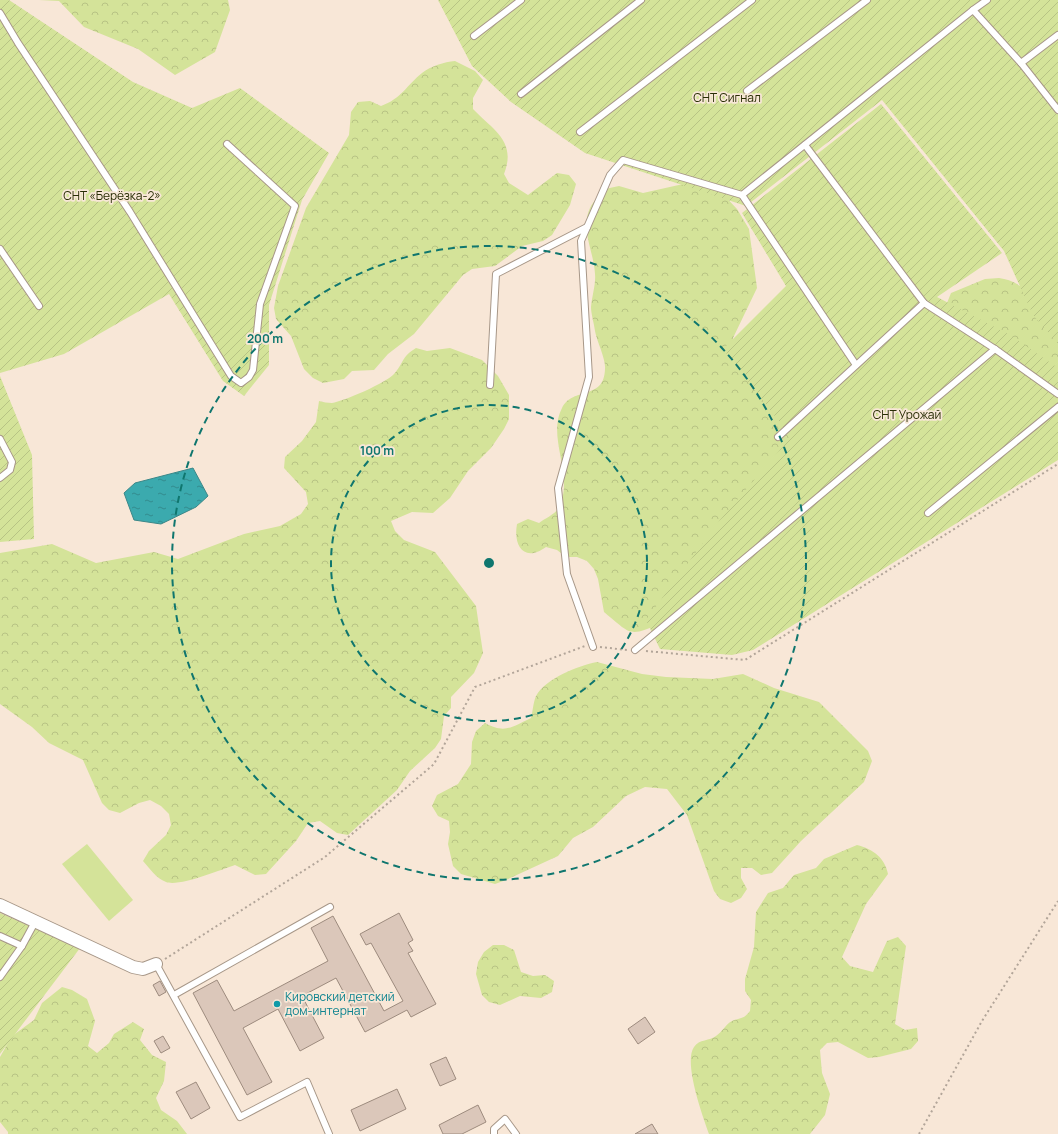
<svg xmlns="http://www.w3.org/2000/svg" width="1058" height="1134" viewBox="0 0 1058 1134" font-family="Manrope,sans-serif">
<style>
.grass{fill:#d4e399}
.forest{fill:url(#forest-crowns)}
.garden{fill:url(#garden-furrows)}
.water{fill:url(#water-ripples);stroke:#3b8788}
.building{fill:#dbc7ba;stroke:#9d8b7e}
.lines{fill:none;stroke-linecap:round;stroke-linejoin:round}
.service-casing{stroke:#a79788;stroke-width:8}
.minor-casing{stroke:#a79788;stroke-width:14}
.path{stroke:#b2a599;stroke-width:2;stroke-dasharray:2 3;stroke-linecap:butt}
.service{stroke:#fff;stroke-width:6}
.minor{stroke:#fff;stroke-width:12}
.ring{fill:none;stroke:#0f766e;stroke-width:2;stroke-dasharray:7 5}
.culture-dot{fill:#0f9aa8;stroke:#f8e7d7;stroke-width:1.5}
.labels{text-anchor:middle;stroke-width:3.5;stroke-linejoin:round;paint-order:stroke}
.park-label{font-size:12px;fill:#282d04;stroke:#f8e7d7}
.culture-label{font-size:12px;fill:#0d838f;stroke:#f8e7d7;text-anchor:start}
.centre{fill:#0f766e;stroke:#f8e7d7;stroke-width:2}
.ring-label{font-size:12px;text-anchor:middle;font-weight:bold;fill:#0f766e;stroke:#f8e7d7;stroke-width:3.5;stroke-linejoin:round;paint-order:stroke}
</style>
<defs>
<pattern id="forest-crowns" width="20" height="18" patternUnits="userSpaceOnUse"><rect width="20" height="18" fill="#d4e399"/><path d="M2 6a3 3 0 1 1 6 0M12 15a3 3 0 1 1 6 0" fill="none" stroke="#b7c384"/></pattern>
<pattern id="garden-furrows" width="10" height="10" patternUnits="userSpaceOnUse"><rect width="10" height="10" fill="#d4e399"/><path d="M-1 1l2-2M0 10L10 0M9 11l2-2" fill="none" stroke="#b7c384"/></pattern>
<pattern id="water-ripples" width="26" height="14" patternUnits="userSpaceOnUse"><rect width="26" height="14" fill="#3baaae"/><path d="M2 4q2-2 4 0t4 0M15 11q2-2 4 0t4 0" fill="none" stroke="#338b8e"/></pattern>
</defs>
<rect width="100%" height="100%" fill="#f8e7d7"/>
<!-- grass -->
<path class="grass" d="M87,844L133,900L109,921L62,864Z"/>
<!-- forest -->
<g class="forest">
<path d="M39,0H228L230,10L215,52L175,75L138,49L84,27L59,1Z"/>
<path d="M455,61L475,71L483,80L473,98V109C493,130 517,141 504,174L509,183L528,195L557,173L569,175L576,184L570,205L552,235L543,241L522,246L495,266L472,269L463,275L414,334L388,354L374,370L352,371L344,379L323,383L313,378L304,369L291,336L276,319L274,308L278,286L306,208L349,135L351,112L358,102L370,101L381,106C401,99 407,85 422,73C431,66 444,62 455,61Z"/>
<path d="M701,180L721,192L737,209L749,229L757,288L733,338L732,349L799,437L661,623C628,638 631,634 604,612L598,579L594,569L587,561L577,557H566L557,550L546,547C524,563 513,546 517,524L528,519L539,523C544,519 555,514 558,509C576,477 546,438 562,408C573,386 604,401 605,369C606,359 597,342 595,331C594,323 591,314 591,307C592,296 596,284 595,274C594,252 580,229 590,208C593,201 601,195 605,189L619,186L643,193Z"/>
<path d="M999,278C1026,281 1041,307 1058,326V379L947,303L951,293L985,279Z"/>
<path d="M416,348L427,351L450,348L482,360L498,376L509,395V419L504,429L491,448L468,471L450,498L433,513L412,512L391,521L395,531L404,540L435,552L476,606L483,653L474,673L451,697V708L444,716L441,739L435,748L410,771L397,790L348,835L337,833L320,821L308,823L296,841L266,874L255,875L235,865C220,870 179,887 166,882C156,878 150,869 143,861L149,851L166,835L171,825L169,814L161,806L150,800L139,803L120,813L109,810L102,803L83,760L49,743L32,727L0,704V553L52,544L96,563L154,552L178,559L244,534L280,526L301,514L308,504L306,492L284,468L285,457L302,441L316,422L319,401C323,402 328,403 332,403C344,401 386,383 394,374C404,363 401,357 416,348Z"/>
<path d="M597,662L642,674L666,677L713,679L743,674L774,688L819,702L868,751L872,761L864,782L801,841L772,873L761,875L752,868H741V878L747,889L741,898L731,903L720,899L714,891L687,815L667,789L645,787L626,796L593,827L573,838L558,856L506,880L495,884L461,874L453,866L448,844L450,832L449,821L438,816L432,806L437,795L458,784L471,764L472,742L476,731L485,723C505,734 512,727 531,718C533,711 533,703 536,696C546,678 578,666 597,662Z"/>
<path d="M857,845C873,849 885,858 888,874L866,904L842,957L850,966L873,972L887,941L898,937L906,946L895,1024L905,1030L917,1028L918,1041L911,1049L879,1057L868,1058L838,1042L827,1043L820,1050L822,1073L830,1094L825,1115L810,1134H709C703,1117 683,1062 694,1047C699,1039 710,1041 716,1036C722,1032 726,1024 732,1021C741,1017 743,1020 750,1011L751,1000L745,991V979L754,947L756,912L768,893L783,888L794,875L816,868L824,859Z"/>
<path d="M493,945H504L514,950L521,972L533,976L545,975L554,981L552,992L541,998L520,996L500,1005L489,1002L482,995L476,974L478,962L484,952Z"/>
<path d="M62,987L72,990L87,999L95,1021L88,1046L97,1053L109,1043L114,1034L133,1022L144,1029L140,1040L152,1055L166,1062L164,1081L156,1098L161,1110L177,1121L187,1134H8V1132L0,1122V1057L12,1036L34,1020L42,1003Z"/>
</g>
<!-- garden -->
<g class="garden">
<path d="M0,0H9L133,82L192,108L240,88L329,153L302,200L269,305V365L244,396L223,381L169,294L64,354L0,373Z"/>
<path d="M438,0H1058V344L1033,315L1004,251L882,100L746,206L585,153L511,102L472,66Z"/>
<path d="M881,104L1002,253L937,297L1010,335L1058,368V460L753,650L732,655L660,649L646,620L720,520L791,437L723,349L786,286L742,213Z"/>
<path d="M0,376L32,455L34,539L0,542Z"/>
<path d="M0,913L80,948L0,1054Z"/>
</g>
<!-- water -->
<path class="water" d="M193,468L208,496L196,507L161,524L134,520L124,493L135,483Z"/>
<!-- building -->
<g class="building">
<path d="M399,913L413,940L408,943L413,951L408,953L436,1004L411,1017L407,1010L365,1032L336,978L302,996L324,1038L300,1051L278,1009L243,1028L272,1082L247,1095L193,993L217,980L234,1011L328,961L311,928L333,916L384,1011L403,1001L371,943L366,945L360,934Z"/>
<path d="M160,981L166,992L159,996L153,985Z"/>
<path d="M645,1017L655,1032L638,1044L628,1029Z"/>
<path d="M163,1036L170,1048L161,1053L154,1041Z"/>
<path d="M446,1057L456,1079L440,1086L430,1064Z"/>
<path d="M196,1082L210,1108L191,1119L176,1092Z"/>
<path d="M397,1089L406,1109L360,1131L351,1110Z"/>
<path d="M478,1105L486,1122L462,1134H443L439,1125Z"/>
<path d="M652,1124L658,1134H635Z"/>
</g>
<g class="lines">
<!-- service casing -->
<g class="service-casing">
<g id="service">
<path d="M973,10L987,0"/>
<path d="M0,13L18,43L130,212L231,376L241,383L249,377L253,370L260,304L295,206L227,144"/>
<path d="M1058,35L1021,63L1058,110"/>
<path d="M474,36L521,0"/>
<path d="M747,91L867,0"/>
<path d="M521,94L641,0"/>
<path d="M580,132L752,0"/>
<path d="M805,145L924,303L995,349L1058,394"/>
<path d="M742,195L973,10L1021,63"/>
<path d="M0,249L39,306"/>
<path d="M490,385L496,274L587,227"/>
<path d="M778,437L924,303"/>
<path d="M0,439L12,462L10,470L0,478"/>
<path d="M928,513L1058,407"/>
<path d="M593,647L567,574L558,488L589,377L581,241L610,175L623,160L742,195L856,365"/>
<path d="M635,650L995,349"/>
<path d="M0,936L22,946"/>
<path d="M156,964L240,1117L307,1082L329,1134"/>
<path d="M0,977L22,946L35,922"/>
<path d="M174,995L330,907"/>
<path d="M494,1134V1129L505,1119L516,1134"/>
</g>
</g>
<!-- minor casing -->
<g class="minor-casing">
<path id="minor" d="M0,905L133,967L143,969L156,964"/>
</g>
<!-- path -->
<g class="path">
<path d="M600,647L627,650"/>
<path d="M646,651L745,660L1058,464"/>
<path d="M165,959L325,857L434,764L475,687L585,646"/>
<path d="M919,1134L982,1021L1058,901"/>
</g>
<!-- service -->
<use href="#service" class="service"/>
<!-- minor -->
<use href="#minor" class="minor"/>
</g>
<!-- distance rings -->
<g class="ring">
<circle cx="489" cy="563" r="158"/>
<circle cx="489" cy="563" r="317"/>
</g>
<!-- markers -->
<circle class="culture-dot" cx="277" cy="1004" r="4"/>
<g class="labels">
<!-- park labels -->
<g class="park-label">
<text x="727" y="102">СНТ Сигнал</text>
<text x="112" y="200">СНТ «Берёзка-2»</text>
<text x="907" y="419">СНТ Урожай</text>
</g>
<!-- culture labels -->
<g class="culture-label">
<text x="285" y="1001">Кировский детский<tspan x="285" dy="14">дом-интернат</tspan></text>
</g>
</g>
<circle cx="489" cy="563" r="6" class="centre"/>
<g class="ring-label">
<text x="265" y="343">200 m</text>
<text x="377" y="455">100 m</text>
</g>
</svg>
